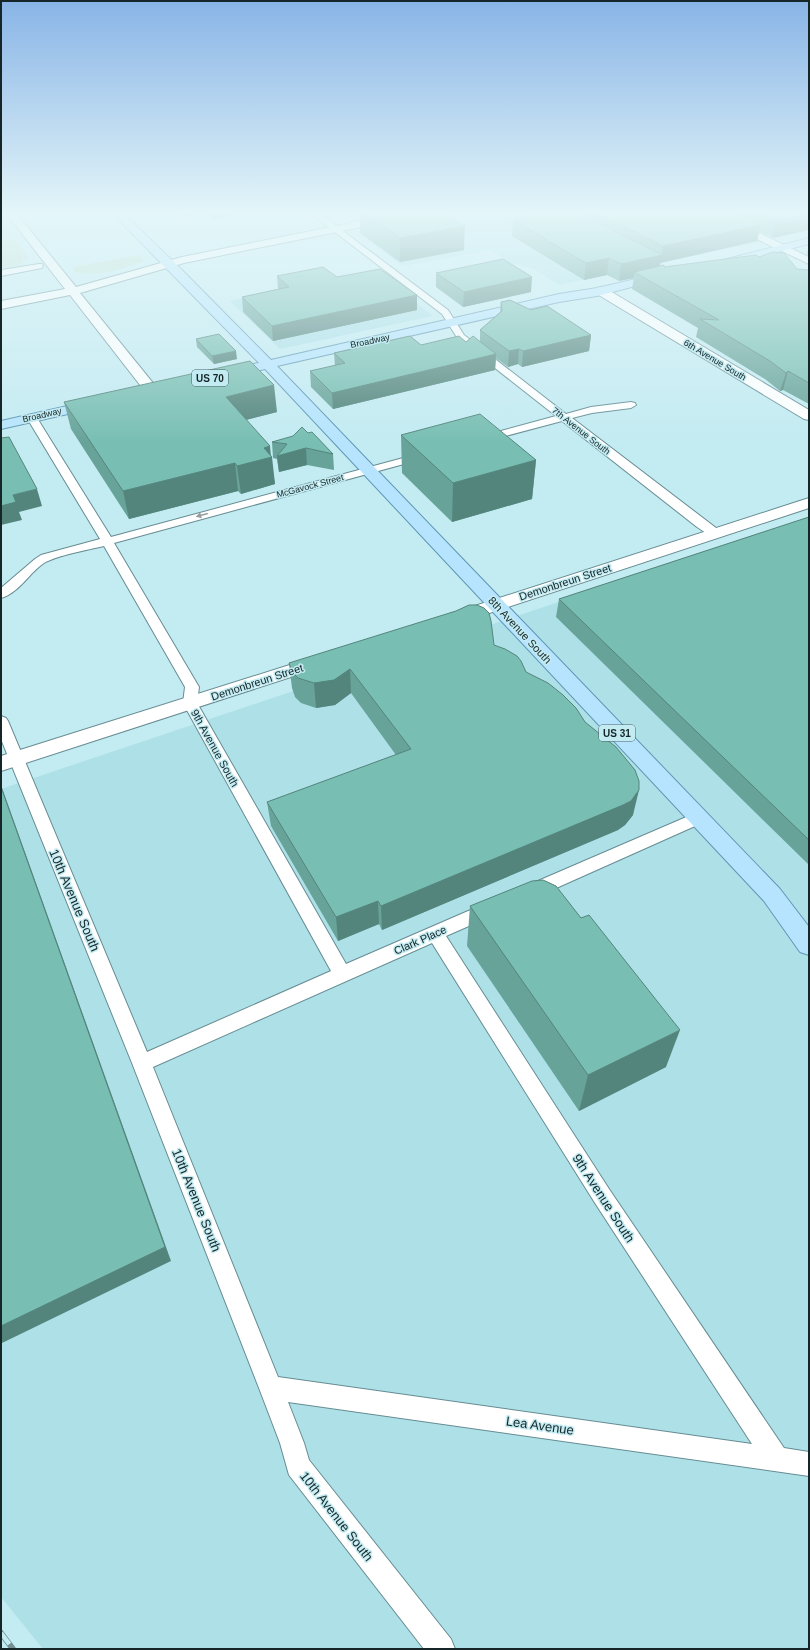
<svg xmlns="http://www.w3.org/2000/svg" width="810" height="1650" viewBox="0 0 810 1650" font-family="Arial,sans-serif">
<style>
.built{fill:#aee0e8}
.green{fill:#bddfc9}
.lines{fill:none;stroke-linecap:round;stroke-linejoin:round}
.street-casing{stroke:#668c92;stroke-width:2}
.secondary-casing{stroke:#668c92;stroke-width:2}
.primary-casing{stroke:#5f96b3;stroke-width:2}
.street{fill:#fff;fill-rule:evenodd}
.secondary{fill:#fff;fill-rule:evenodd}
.primary{fill:#b6e4fe;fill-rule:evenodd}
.rail-casing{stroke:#738f94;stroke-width:6}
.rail{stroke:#c3ebf2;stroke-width:4.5;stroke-dasharray:14;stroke-linecap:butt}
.wall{fill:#67a399}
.shaded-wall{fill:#54857d}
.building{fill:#78beb2;stroke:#54857d}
.oneway{fill:#969d9e}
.labels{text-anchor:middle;stroke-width:3;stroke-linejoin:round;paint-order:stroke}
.far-street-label{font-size:9px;fill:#162628;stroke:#c3ebf2}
.shield{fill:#c3ebf2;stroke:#4a6165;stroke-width:1}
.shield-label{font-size:10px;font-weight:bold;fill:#162628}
.street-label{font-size:11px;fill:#162628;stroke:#c3ebf2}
.near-street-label{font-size:13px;fill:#162628;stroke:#c3ebf2}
</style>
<rect width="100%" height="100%" fill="#c3ebf2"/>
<!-- built -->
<g class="built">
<path d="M458,213H698L759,242L559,285L534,269L510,263L490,250L402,266L357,232Z"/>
<path d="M376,272L433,316L280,349L230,301Z"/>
<path d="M809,518V1649H43L1,1597V789Z"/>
</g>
<!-- green -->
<g class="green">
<path d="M15,240L28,257H27L28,259L22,260L24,264L1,268V242Z"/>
<path d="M139,255L144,261C120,269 100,277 74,272L73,267Z"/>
</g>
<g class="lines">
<!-- street casing -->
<g class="street-casing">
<g id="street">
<path d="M310,213H319L448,310L464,335L566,414L591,407L631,402L635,403L636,405L631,408L592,413L572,418L720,531L722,534L720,537H712L697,527L562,421L483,442L479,441L478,439L479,437L556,416L458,339L442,314Z"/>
<path d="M39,264H42L43,266L42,268L1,276V270Z"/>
<path d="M32,415L37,418L111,537L418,454H426L427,456L426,458L114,543L199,687L197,703L346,964L482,905L488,903L494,905L497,910L494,915L446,936L609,1189L784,1448L809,1452V1476L288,1402L304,1443L309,1460L451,1639L455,1649H424L289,1475L280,1443L259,1388L132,1063L1,739V716L6,718L8,721L147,1052L331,971L183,703L185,687L104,546C88,550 58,555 44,563C29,573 19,593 1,598V588L35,559L41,555L100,539L27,418ZM432,943L595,1203L752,1444L278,1377L153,1067Z"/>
<path d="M698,812L704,814L706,818L704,822L536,897L530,899L524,897L522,892L524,887Z"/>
</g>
</g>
<!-- secondary casing -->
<g class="secondary-casing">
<g id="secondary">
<path d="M6,213H16L76,287L182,257L400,213H420L415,216L184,263L80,293L157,388L159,391L157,394L152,395L147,394L70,295L1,309V301L65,289Z"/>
<path d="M705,213H718L809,257V264L706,215Z"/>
<path d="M601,287L605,288L809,410V420L804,419L597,294L595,291L597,288Z"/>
<path d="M809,498V508L462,622L456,624L450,622L447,618L450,614Z"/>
<path d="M318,656L325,658L327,662L325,666L1,771V756Z"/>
</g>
</g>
<!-- primary casing -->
<g class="primary-casing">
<g id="primary">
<path d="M112,213H123L181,269L271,360L559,294L597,288L662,273L666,274L668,276L666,278L597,296L559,302L277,366L780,889L809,927V955L800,952L764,901L265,369L257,371L252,370L250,367L252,364L259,363Z"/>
<path d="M809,238V244L727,265L723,264L721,262L723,260Z"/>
<path d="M94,400L99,401L101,404L99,407L1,429V421Z"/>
</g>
</g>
<!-- street -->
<use href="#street" class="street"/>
<!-- secondary -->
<use href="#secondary" class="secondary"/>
<!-- primary -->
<use href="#primary" class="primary"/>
<!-- rail casing -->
<g class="rail-casing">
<path id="rail" d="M1,1633L13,1649"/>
</g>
<!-- rail -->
<use href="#rail" class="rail"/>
</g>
<!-- wall -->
<g class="wall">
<path d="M177,213H205L182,217Z"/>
<path d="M206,213H247L213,219Z"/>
<path d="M360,213H444L464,250L400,262L360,233Z"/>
<path d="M547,213H809V230L773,238L759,231L757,241L660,263V266L664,267L759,257L797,269L809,270V404L783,390L780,391L765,379L696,337L698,328L632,289L634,278L619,281L607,275L584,280L512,236L513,220Z"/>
<path d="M809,246V255L807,254Z"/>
<path d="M436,273L531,292L463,307L436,287Z"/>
<path d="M277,276L337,277L417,295V310L273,341L243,312L242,297L278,289Z"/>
<path d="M501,302L531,310L591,335L589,351L522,367L518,364L508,367L496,358L495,370L333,409L311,387L310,371L335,366L334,353L421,345L466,342H480V330L500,312Z"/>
<path d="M196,339L237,359L214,364L197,347Z"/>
<path d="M64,402L277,412L246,420L270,454L275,484L241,494L238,491L129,519L71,429Z"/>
<path d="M308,433L333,454L334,470L307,465L279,472L277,459L273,458L272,442Z"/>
<path d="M401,435L536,460L532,499L452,522L402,473Z"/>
<path d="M809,517V865L556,617L559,599Z"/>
<path d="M494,645L526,672L633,815L625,825L618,830L382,930L379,924L338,941L271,826L267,802L396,755L351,693L335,705L316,708L301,703L295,697L292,688L289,663Z"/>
<path d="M470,906L666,1067L579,1111L467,946Z"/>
</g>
<!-- shaded-wall -->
<g class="shaded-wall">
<path d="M182,213H205L182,217Z"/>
<path d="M212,213H247L213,219Z"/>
<path d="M579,213H634H597L595,223Z"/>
<path d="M809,214V230L773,238L776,221Z"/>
<path d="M761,225L757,241L660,263L663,246Z"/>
<path d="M465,226L464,250L400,262V238Z"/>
<path d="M662,255L659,272H634V278L619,281L621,264Z"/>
<path d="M609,258L607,275L584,280L586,263Z"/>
<path d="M532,277L531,292L463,307L464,292Z"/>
<path d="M417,295V310L273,341L272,326Z"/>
<path d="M591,335L589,351L522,367L523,351Z"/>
<path d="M519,349L518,364L508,367L509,351Z"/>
<path d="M236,351L237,359L214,364L212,356Z"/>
<path d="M496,354L495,370L333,409L332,393Z"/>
<path d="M788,371L783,390L780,391L786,373Z"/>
<path d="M274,385L277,412L230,424L226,397Z"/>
<path d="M270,446L271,457H272L275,484L241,494L237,466L264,448Z"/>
<path d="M306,448L307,465L279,472L277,456Z"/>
<path d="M536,460L532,499L452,522L453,483Z"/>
<path d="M235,463L238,491L129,519L123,491Z"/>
<path d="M37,489L42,506L19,512L22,520L1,525V506L13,495Z"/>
<path d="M350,669L351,693L335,705L316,708L314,683Z"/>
<path d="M1,785L171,1261L2,1343L1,1342Z"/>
<path d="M639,790L633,815L625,825L618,830L382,930L381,906Z"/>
<path d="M378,901L379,924L338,941L336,917Z"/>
<path d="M680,1030L666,1067L579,1111L588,1075Z"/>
</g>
<!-- building -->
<g class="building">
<path d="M363,213H444L465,226L400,238Z"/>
<path d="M547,213H579L662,255L621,264L609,258L586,263L513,220Z"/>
<path d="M597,213H735L761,225L663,246Z"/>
<path d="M758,213H809V214L776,221Z"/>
<path d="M773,252L784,253L797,269L809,270V383L788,371L786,373L770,361L700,319L719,320L634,272L664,265V267L756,255L759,257Z"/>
<path d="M503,259L532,277L464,292L436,273Z"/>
<path d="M323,267L337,277L380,269L417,295L272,326L242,297L289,287L277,276Z"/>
<path d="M510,300L531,310L547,306L591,335L523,351L519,349L509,351L480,330L502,311L501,302Z"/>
<path d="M219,334L236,351L212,356L196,339Z"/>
<path d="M410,336L421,345L459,336L466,342L473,336L496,354L332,393L310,371L345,363L334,353Z"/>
<path d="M250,361L274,385L226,397L270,446L264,448L272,457L237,466L235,463L123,491L64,402Z"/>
<path d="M480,414L536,460L453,483L401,435Z"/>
<path d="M302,427L308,433L312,432L333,454L306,448L277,456L287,444L272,442L293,436Z"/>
<path d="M9,437L37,489L13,495L16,502L1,506V438Z"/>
<path d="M809,517V840L559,599Z"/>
<path d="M469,605H477L484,608L489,613L491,621L494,645L505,649L517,656L521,661L526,672L548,683L563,695L576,708L585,722L616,747L635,770L639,781V790L631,801L623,805L381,906L378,901L336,917L267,802L411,749L350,669L334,680L314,683L298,678L292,672L289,663L456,611Z"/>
<path d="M1,787L165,1247L1,1326Z"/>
<path d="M543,880L556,886L581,918L589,915L680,1030L588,1075L470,906L532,881Z"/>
</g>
<!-- one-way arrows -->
<defs><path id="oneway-solid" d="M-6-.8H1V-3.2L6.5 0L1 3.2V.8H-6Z"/></defs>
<use class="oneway" href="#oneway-solid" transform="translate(202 515) rotate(165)"/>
<!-- sky -->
<linearGradient id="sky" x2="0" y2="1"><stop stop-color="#88b4e6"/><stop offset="0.48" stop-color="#e4f6f9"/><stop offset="1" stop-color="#e4f6f9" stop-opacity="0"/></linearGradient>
<rect width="810" height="444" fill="url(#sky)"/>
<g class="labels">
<!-- far-street labels -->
<g class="far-street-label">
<text transform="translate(370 341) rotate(-12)" y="3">Broadway</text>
<text transform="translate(715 360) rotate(31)" y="3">6th Avenue South</text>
<text transform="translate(42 415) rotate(-13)" y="3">Broadway</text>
<text transform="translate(581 431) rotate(38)" y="3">7th Avenue South</text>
<text transform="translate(310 486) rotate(-15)" y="3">McGavock Street</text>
</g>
<!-- shield labels -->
<g class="shield">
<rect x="192" y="370" width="36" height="16" rx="3"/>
<rect x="599" y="725" width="36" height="16" rx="3"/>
</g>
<g class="shield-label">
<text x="210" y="382">US 70</text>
<text x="617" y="737">US 31</text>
</g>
<!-- street labels -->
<g class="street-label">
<text transform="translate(565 582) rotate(-18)" y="4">Demonbreun Street</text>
<text transform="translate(520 630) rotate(47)" y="4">8th Avenue South</text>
<text transform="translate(257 682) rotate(-18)" y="4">Demonbreun Street</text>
<text transform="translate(215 748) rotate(61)" y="4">9th Avenue South</text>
<text transform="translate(420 940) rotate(-24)" y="4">Clark Place</text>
</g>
<!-- near-street labels -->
<g class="near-street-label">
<text transform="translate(75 900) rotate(67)" y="5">10th Avenue South</text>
<text transform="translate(604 1198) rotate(57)" y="5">9th Avenue South</text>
<text transform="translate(197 1200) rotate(68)" y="5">10th Avenue South</text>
<text transform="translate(540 1425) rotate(8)" y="5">Lea Avenue</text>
<text transform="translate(337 1516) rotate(52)" y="5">10th Avenue South</text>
</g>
</g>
<!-- border -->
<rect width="810" height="1650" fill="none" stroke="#162628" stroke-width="4"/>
</svg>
